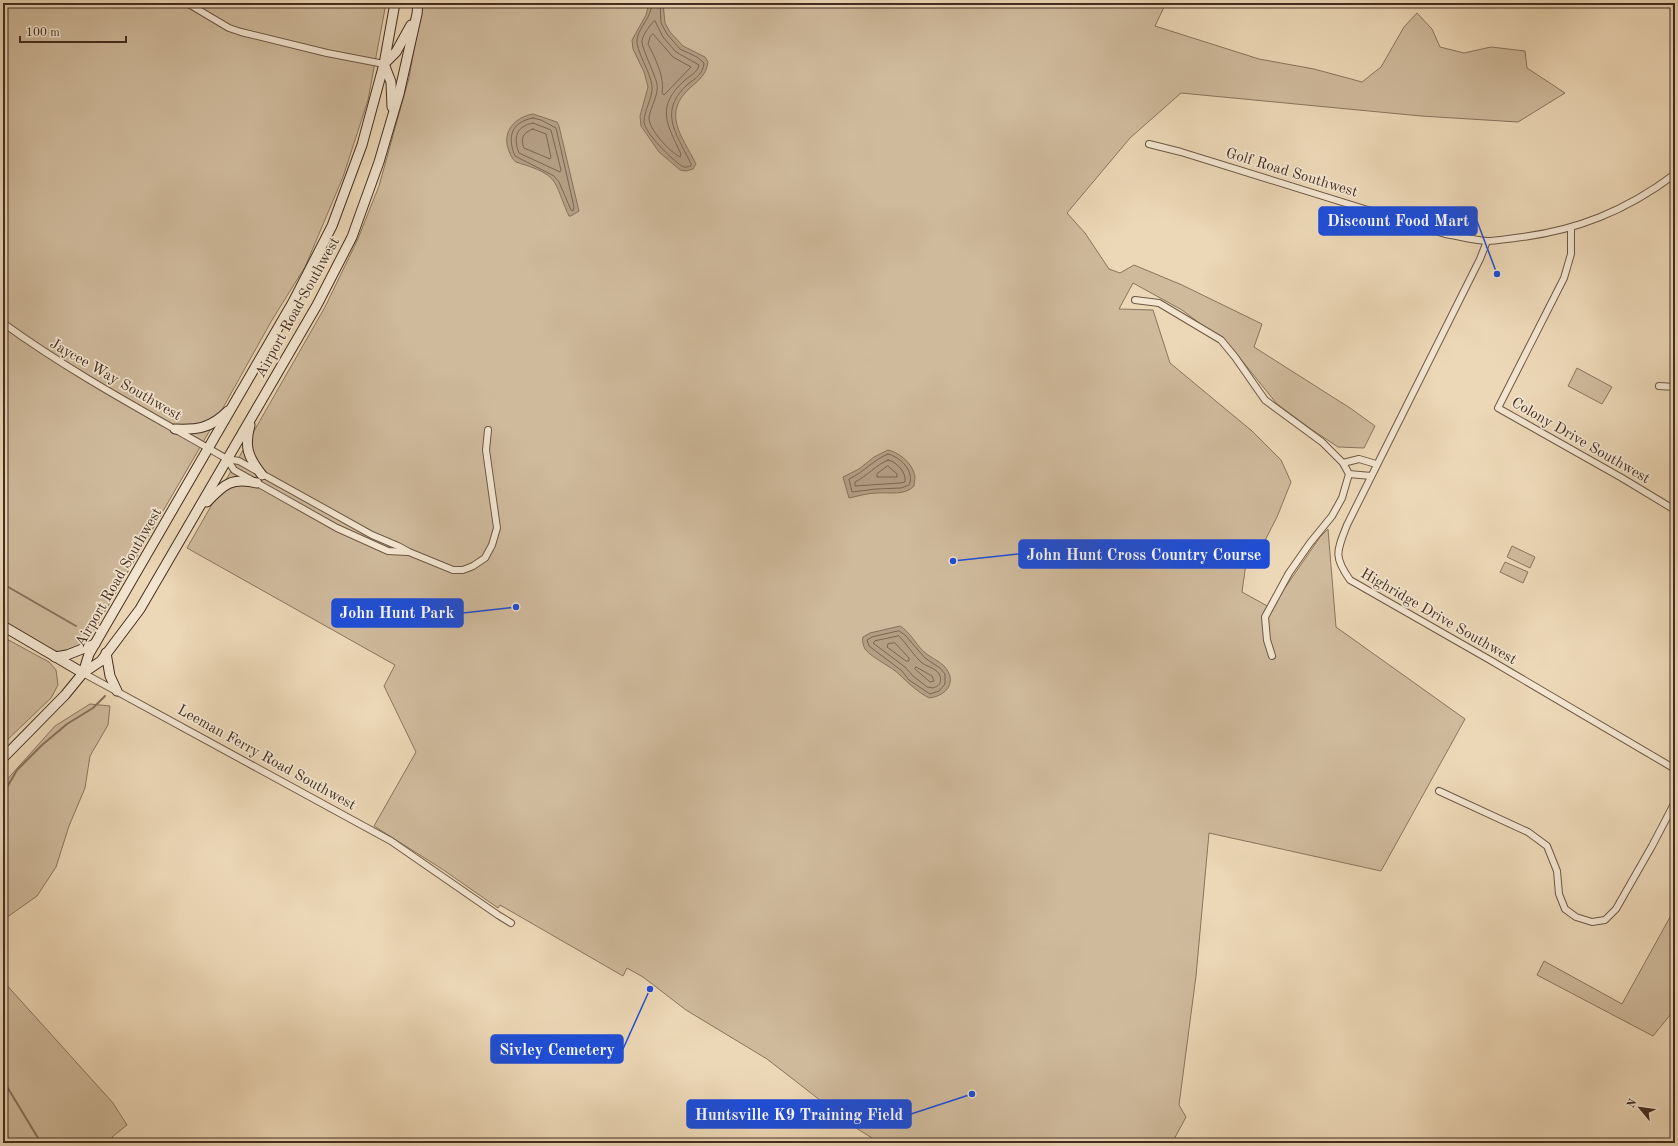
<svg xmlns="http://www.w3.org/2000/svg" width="1678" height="1146" viewBox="0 0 1678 1146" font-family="'Old Standard TT',serif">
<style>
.green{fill:#cfba9c;stroke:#89745e}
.water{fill:#b39d83;stroke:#86705b}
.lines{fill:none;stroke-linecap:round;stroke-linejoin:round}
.shore{stroke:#7b6551;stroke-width:1}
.stream{stroke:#86705b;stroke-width:2}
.street-casing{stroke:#6d5845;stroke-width:8}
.secondary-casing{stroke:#432d1f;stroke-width:11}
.street{stroke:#f3e5d0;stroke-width:6}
.secondary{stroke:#f3e5d0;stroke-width:9}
.labels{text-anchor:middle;stroke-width:3.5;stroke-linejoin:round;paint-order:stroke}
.street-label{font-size:15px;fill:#432d1f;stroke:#f3e5d0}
.leader{fill:none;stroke:#1d4ed8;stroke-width:1.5}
.callout-dot{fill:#1d4ed8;stroke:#f3e5d0;stroke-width:1.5}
.callout{fill:#1d4ed8;stroke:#1d4ed8;stroke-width:1.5}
.callout-label{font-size:16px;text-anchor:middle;font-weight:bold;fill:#fff}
</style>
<rect width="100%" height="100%" fill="#ecd7b6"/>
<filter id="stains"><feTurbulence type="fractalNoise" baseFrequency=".005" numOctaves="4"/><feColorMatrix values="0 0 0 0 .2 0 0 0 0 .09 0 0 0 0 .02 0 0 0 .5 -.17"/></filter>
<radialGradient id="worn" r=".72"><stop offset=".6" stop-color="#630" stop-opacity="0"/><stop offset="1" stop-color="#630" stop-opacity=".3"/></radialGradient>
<!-- green -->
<g class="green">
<path d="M3,3H386L368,100L343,177L305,267L272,320L224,406L87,642C79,648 71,652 61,652C48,651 16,630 3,622Z"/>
<path d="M422,3H1166L1155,26L1259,59L1314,69L1362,82L1381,67L1404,27L1417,13L1432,29L1440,47L1464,53L1491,47L1525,51L1527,68L1565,93L1518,122L1421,116L1181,93L1130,138L1067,213L1085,233L1109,269L1120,273L1134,265L1182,285L1262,324L1254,347L1350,408L1375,426L1364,448L1338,447L1311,429L1277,404L1239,357L1218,337L1182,310L1133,283L1119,309L1153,310L1170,363L1252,431L1281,460L1291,482L1277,517L1257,556H1247L1242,592L1271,608L1320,537L1328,529L1336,627L1465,719L1381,871L1209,833L1196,976L1179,1105L1186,1117L1172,1143H880L856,1128L767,1059L686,1010L643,977L627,968L623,976L500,905L498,908L442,869L374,826L416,752L384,686L395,665L187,548L325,307L357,241L379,186L409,78Z"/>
<path d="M1577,368L1612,387L1602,404L1568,386Z"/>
<path d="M1512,546L1535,557L1530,568L1507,557Z"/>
<path d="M1505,562L1528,572L1523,583L1500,572Z"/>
<path d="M3,637L49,662L56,670L58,685L51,698L3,744Z"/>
<path d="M90,704L110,706L108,725L90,756L85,788L69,826L56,867L37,896L3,920V784L55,726Z"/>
<path d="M1675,908V1009L1653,1036L1537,975L1544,961L1622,1004Z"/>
<path d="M3,981L113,1103L127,1125L112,1137L115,1143H3Z"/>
</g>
<!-- water -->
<g class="water">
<path d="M649,3H663L665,23L670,32L683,46L705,57L708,62C706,75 700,79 691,87C661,113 682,136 696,164L693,169L686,171L680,170L659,152L641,126L640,116L648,87L644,72L633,49L632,40L646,15Z"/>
<path d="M533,114L557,122L559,126L578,207L579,211L571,216H569C564,206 560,192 555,183C548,171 528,166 516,162C512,159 511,156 509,151C501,132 515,117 533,114Z"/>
<path d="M888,450C898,452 911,462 914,473C916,477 914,482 914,486C905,496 889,492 877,493C868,493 858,496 849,498L843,477L859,469L874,457Z"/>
<path d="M900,626C910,632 915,643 923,651C929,657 938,660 944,666C958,681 947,696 929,698C918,692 909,684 900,675C891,666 873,659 865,649C863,645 862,641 863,637L870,633Z"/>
</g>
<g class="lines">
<!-- shore -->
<g class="shore">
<path d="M652,3C651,19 640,25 637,39C635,49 651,73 652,86C653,98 644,110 644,122C645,133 672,160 682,166C685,168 687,167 691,166V164C677,134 657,112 688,84C696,78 703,74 704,63L697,57L680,49L667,34L661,23L660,3"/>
<path d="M655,21L663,37L676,52L699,65C697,73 691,75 685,80C655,107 667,124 681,154L680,157C670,152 648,129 649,117C651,106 659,94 657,84C655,75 641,46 642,41C643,34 649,27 653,22Z"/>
<path d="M653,34L673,57L691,67L664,95L662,93C665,77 655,58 648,44L650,37Z"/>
<path d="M533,118L541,120L556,128L574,207L573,211L571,210L559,182L554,176L515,156C507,137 511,122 533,118Z"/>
<path d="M533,123L551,130L561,170L560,172L519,153C513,138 516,126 533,123Z"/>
<path d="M533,129L546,134L551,157L550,159L524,148C520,139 523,132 533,129Z"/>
<path d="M888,454C901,457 915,472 909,485L901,488L876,489L852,492L849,479C864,472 873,460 888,454Z"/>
<path d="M888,460C896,461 907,473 905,482L900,483L855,486V482C867,476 876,465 888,460Z"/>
<path d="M888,466L897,474V477H877V474Z"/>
<path d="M899,631L905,635L925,658L940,668L945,674V684L939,691L930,694L909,680L902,671L869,646L867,640L872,637Z"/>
<path d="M899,636C907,644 913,655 922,663C928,667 938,669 940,676C942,683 939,686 933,688L927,687L913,676L905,667L873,643L875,641Z"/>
<path d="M895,643L909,658V661H906L887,647L888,644Z"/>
<path d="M916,667L932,676L934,681L930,682L915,669Z"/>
</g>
<!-- stream -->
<g class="stream">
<path d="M3,584L76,626"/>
<path d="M3,794L17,770L42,745L67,724L93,708L105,696"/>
<path d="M3,1080L41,1143"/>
</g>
<!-- street casing -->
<g class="street-casing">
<g id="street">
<path d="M187,3L229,28L241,32L327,53L384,64"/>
<path d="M1149,144L1181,152L1445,234C1458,236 1473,240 1487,241C1496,241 1506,239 1515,238C1576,231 1626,211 1675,174"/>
<path d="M1571,228V254L1564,278L1498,408L1622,478L1675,510"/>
<path d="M1487,241L1480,259L1347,525C1337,551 1333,556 1350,580L1490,660L1675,769"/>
<path d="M1135,300L1159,303L1221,340L1235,357L1265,400L1322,442L1343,463L1349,474L1342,498L1332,516L1310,543L1289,573L1265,617L1267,640L1272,656"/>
<path d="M3,323C73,374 151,415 227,459L239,461L372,535L398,546L409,552L453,570H463L473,566L485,558L492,545L497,528L486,450L488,430"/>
<path d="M1659,386L1675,387"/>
<path d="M227,459L234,470L337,528L388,551L407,552"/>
<path d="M1343,463L1359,459L1376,464"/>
<path d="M1349,474L1371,476"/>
<path d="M83,673L391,841L498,915L511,923"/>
<path d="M1439,791L1528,832L1547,846L1557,871L1559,894L1565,909L1576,917L1592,922L1605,920L1616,909L1652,846L1675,802"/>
</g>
</g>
<!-- secondary casing -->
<g class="secondary-casing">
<g id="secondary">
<path d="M384,64L396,52L411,25"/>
<path d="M384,64L391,82L392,107"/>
<path d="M250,425C244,447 248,457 262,475"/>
<path d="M175,429C198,430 211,428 228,411"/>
<path d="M207,502C224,484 232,477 257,483"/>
<path d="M3,626L83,673"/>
<path d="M106,653L110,676L117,691"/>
<path d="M55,657L67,655L95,644"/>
<path d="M83,673L89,654L293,302L332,226L362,145L384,64L395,3"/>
<path d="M3,758L65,695L83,673L101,661L140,609L317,305L352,237L379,162L399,94L417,14L418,3"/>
</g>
</g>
<!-- street -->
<use href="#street" class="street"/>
<!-- secondary -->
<use href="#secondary" class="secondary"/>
</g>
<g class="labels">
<!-- street labels -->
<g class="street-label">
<text transform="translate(1292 172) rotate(17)" y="5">Golf Road Southwest</text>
<text transform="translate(297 307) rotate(-61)" y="5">Airport Road Southwest</text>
<text transform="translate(116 379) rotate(30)" y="5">Jaycee Way Southwest</text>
<text transform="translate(1581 440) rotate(30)" y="5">Colony Drive Southwest</text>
<text transform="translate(118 577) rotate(-60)" y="5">Airport Road Southwest</text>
<text transform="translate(1439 616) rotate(30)" y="5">Highridge Drive Southwest</text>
<text transform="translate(267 757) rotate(29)" y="5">Leeman Ferry Road Southwest</text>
</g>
</g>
<!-- callouts -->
<path class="leader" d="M1497 274L1477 221M953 561L1019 554M516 607L463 613M650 989L623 1049M972 1094L911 1114"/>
<g class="callout-dot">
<circle cx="1497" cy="274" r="4"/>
<circle cx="953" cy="561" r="4"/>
<circle cx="516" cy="607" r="4"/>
<circle cx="650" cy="989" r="4"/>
<circle cx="972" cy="1094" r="4"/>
</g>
<g class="callout">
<rect x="1319" y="207" width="158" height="28" rx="4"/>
<rect x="1019" y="540" width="250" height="28" rx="4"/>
<rect x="332" y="599" width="131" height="28" rx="4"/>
<rect x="491" y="1035" width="132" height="28" rx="4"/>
<rect x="687" y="1100" width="224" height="28" rx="4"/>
</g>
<g class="callout-label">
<text x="1398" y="226">Discount Food Mart</text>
<text x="1144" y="560">John Hunt Cross Country Course</text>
<text x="397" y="618">John Hunt Park</text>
<text x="557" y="1055">Sivley Cemetery</text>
<text x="799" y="1120">Huntsville K9 Training Field</text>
</g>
<!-- margin -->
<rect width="1678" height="1146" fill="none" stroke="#ecd7b6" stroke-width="16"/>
<rect x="4" y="4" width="1670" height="1138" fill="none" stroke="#432d1f" stroke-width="2"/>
<rect x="8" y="8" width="1662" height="1130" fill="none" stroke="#432d1f"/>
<!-- north arrow -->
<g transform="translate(1640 1108) rotate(299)" stroke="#f3e5d0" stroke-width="3" paint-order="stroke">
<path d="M0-3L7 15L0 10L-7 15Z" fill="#432d1f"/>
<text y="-6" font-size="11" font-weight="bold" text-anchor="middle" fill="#432d1f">N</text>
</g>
<!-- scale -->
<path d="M20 36v6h106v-6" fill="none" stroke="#432d1f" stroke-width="2"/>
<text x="26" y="36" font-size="12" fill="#432d1f" stroke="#f3e5d0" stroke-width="3" paint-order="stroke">100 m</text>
<rect width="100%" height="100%" filter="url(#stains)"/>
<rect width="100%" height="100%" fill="url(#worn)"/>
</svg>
